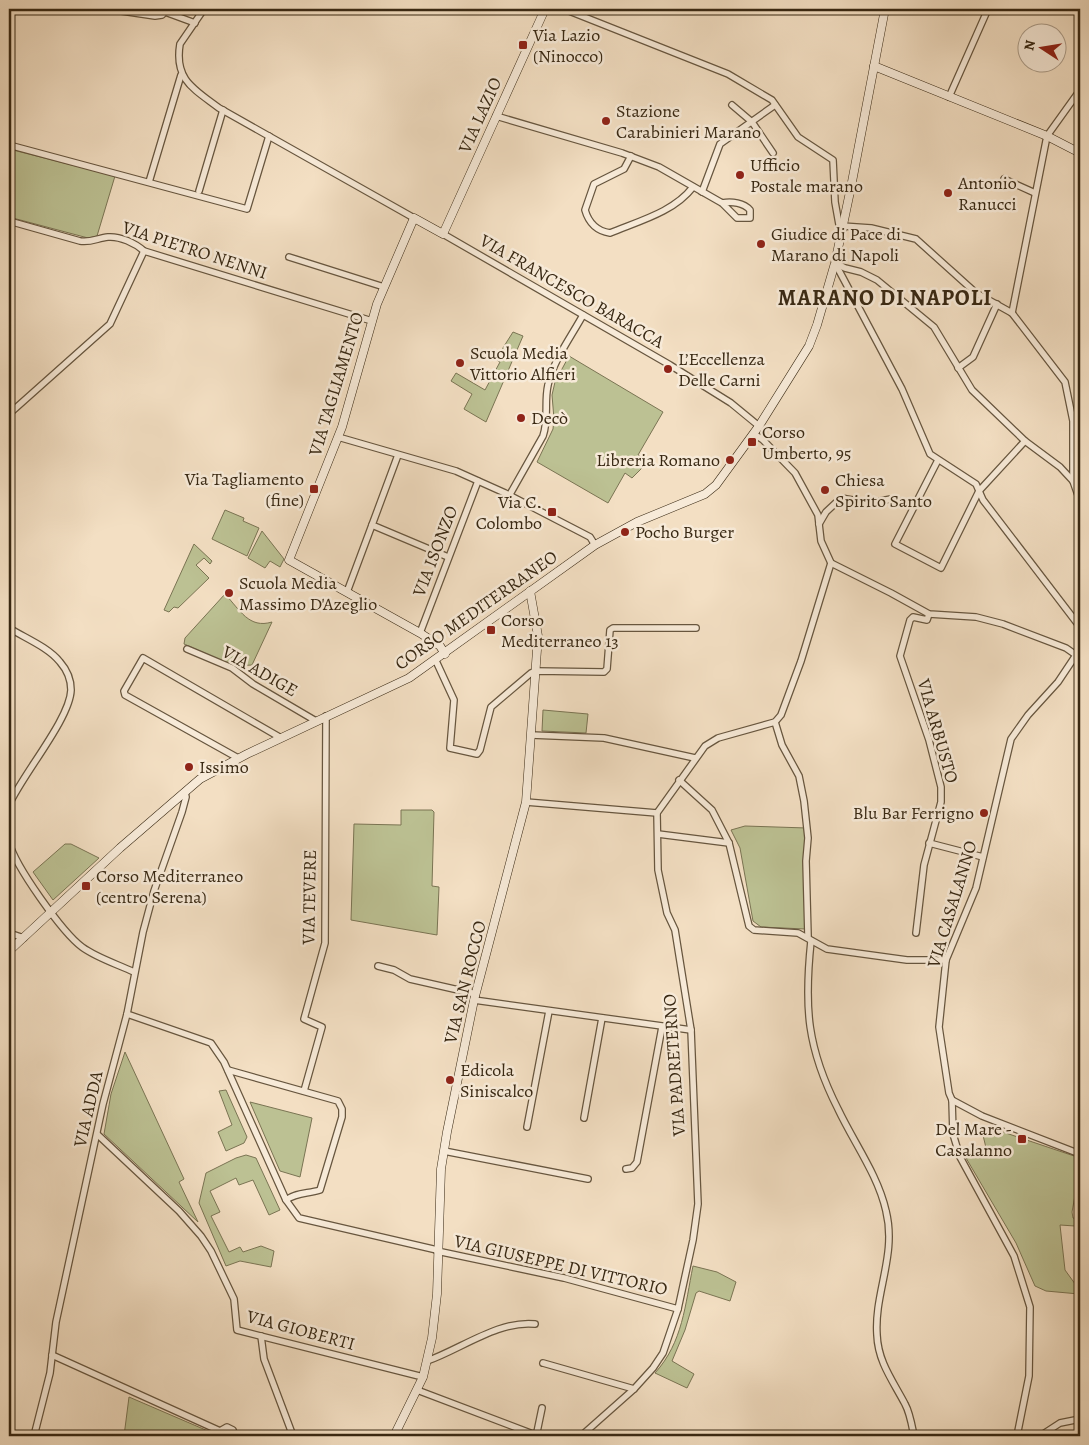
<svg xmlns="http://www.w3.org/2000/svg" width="1089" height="1445" viewBox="0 0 1089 1445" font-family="Alegreya,serif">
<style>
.green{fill:#bcc193;stroke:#7a7453}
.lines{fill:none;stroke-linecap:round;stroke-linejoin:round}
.street-casing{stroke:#67563f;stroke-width:8}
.secondary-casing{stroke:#382813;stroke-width:9}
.street{stroke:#f7ead8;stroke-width:5.5}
.secondary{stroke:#f7ead8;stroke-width:8}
.poi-dot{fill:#8f2418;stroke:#f7ead8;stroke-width:2}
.labels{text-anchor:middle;stroke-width:5;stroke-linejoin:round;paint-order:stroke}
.poi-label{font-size:18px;fill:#382813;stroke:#f7ead8;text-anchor:start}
.street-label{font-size:18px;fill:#382813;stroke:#f7ead8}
.district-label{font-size:22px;font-weight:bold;letter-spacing:1px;fill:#382813;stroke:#f7ead8}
</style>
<rect width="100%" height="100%" fill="#f3dfc3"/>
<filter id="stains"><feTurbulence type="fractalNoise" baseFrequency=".004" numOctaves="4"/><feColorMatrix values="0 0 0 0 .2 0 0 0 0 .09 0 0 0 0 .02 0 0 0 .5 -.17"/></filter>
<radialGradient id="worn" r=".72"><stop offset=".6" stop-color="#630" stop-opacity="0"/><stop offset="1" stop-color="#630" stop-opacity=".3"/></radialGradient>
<!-- green -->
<g class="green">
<path d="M13,150L115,176L97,236L88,238L9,217V158Z"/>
<path d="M513,332L523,336L486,422L464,409L472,394L451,381L456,373L485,390L500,362L489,355L501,351Z"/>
<path d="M569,356L663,412L638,455L648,462L632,478L625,473L608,503L537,462L553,429L554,419L552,395L555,382Z"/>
<path d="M225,510L244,518L243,521L259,528L247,556L212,539Z"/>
<path d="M262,531L284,559L280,567L270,561L265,568L248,558Z"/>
<path d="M194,544L212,561L210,564L204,558L196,565L209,578L178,608L174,607L169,612L164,610Z"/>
<path d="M225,594C240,610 249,629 272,622L252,665L234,666L184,644L185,638Z"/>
<path d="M543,710L588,714L586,733L542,731Z"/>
<path d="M401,810H432L434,812L432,886L439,887L437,935L351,920L354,824L401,825Z"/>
<path d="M745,826L807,828V901L805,929L761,927L753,921L740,848L731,830Z"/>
<path d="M65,844H71L99,858L53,900L33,872Z"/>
<path d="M125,1052L184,1179L179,1182L198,1222L104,1134L111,1094Z"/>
<path d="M226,1090L247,1137L244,1143L226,1151L218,1132L232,1125L219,1091Z"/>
<path d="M250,1102L312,1118L300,1177L280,1171Z"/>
<path d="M991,1128L1080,1158V1179H1078L1072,1212L1073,1218L1076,1219L1075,1226L1060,1225L1065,1270L1078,1288L1079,1294L1046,1291L1035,1286L1016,1243L966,1158L987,1152L982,1131L991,1133Z"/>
<path d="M246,1155L256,1158L280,1210L269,1215L253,1180L239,1185L236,1178L210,1191L220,1212L211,1216L229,1252L240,1247L243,1252L261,1246L274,1251L271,1267L240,1261L226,1266L199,1203L206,1173L236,1158Z"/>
<path d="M693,1266L717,1272L736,1282L730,1301L699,1291L696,1293L685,1330L672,1361L694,1374L687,1388L655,1373C683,1342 685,1305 693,1266Z"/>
<path d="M129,1397L208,1431L207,1436H124Z"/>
</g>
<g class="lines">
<!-- street casing -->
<g class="street-casing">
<g id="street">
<path d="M108,9L155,16L162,15L165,12"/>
<path d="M204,9L180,44C174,80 194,89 219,108L414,218"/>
<path d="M564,9L728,74L772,100L798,137L833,160L835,202L840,230"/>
<path d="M165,12L195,23"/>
<path d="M949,97L988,9"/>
<path d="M732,105L752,122L773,153"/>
<path d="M496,116L622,153L659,167L722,203L737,218H750V210C744,203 732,201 722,203"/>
<path d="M9,145L247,209L269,136"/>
<path d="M631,156L624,169L594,184L585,210C589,224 597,231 610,233C639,221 674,212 693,187"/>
<path d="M1004,179L1035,193"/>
<path d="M149,182L181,75"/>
<path d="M199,191L223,110"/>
<path d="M702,192L720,144L775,105"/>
<path d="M9,221L80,241C90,243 98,238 108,237C120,236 135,243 144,251L372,321"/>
<path d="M842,226L871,228L916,239L976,293L1012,313L1065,382L1073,421V481L1080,501"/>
<path d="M443,234L670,365L731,403L759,426"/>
<path d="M289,257L384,287"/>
<path d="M835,263L902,389L930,454L976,484L983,500L1080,627"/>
<path d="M835,263L845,268L861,272L877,280L934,327L972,390L1025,441L1060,467L1073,481"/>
<path d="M1012,313L1047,136L1080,90"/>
<path d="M958,368L973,357L997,304"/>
<path d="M9,414L110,324L144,251"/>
<path d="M754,434L763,440L795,473L818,515L821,541L831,563L891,593L929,614L976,617L1003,624L1066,648L1076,655"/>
<path d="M338,437L456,471L505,493L590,537L595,545"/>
<path d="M398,455L372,525L448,557"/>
<path d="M938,460L895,544L941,568L979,491L1025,441"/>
<path d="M509,496L543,436C549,419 544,402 548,385C553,361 571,337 583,315"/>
<path d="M819,524L826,512L841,498L870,503L891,499L916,505"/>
<path d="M347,592L372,525"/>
<path d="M9,628C25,638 48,647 60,662C67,670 71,680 71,690C70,719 22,775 9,805"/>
<path d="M420,633L478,481"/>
<path d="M187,649L232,668L253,684L316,721"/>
<path d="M436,661L454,700L450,748L477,754L480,750L491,707L531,673L536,671L604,672L607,669L610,630L613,628H696"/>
<path d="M775,722L782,745L799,776L804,801L808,838L806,861L808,936"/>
<path d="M531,735L604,738L695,758"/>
<path d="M238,758L125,695L124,691L143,658L281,738"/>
<path d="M679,780L712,810L729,843L749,926L754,930L798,933L827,949L907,960H946"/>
<path d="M526,802L657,813"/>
<path d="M658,834L729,843"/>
<path d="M9,842C15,866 62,932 82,947C97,958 117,964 134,972"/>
<path d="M929,843L983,857"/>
<path d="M9,933L24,938"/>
<path d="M916,933L924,865L941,802V787L929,740L900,656L910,620L913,617L927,620L929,614"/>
<path d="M811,941C804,1008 807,1048 838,1109C854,1143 878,1175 886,1211C897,1255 874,1293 877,1335C878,1362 893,1381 905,1404C910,1413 912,1426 914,1436"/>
<path d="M378,966L394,970L410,979L476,994"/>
<path d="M474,1000L691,1030"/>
<path d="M127,1014L211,1043L224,1062L286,1200L299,1218L437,1250"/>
<path d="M228,1070L338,1101L342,1109V1117L320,1190C308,1194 297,1192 286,1200"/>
<path d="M304,1091L322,1027L304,1019L325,943L326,716"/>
<path d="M952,1100L982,1116L1080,1154"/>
<path d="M584,1118L602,1018"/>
<path d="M527,1127L549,1011"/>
<path d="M98,1135L179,1211L201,1236L211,1251L234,1299L237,1330L423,1377"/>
<path d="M444,1151L588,1179"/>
<path d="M626,1169L632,1168L637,1162L662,1027"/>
<path d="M437,1251L564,1278L678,1309"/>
<path d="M261,1336L264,1359L293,1436"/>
<path d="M52,1355L220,1431"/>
<path d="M427,1361C461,1349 499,1320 535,1324"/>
<path d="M543,1363L634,1389"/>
<path d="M417,1390L533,1434L537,1432L542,1408"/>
<path d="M34,1436L50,1373L56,1322L103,1104L127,1014L143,932L154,891L182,812L186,797L185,792"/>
<path d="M219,1436L220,1431L227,1427L233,1430L235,1436"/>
<path d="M581,1436L634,1389L653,1368L663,1353L678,1309L693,1240L698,1204L691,1030L675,930L667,913L658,870L657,813L705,746L718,738L775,722L781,715L801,661L831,563"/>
<path d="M1017,1436L1029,1376L1030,1307L1014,1256L960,1157L953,1134L952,1100L949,1093L939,1027L946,960L976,888L1011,739L1028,715L1058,682L1076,655H1080"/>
<path d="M1040,1436L1060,1423L1080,1419"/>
</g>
</g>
<!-- secondary casing -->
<g class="secondary-casing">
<g id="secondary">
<path d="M874,66L1047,136L1080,153"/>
<path d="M445,654L440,646L420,633L289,560L342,427L377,304L414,218L443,234L545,9"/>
<path d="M9,951L120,848L200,779L247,754L409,678L595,545L637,522L705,494L716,485L759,426L809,346L817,325L835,263L851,187L885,9"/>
<path d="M394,1436L423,1377L432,1338L437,1294L441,1169L447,1132L474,1000L526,802L538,636L530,591"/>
</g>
</g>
<!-- street -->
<use href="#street" class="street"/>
<!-- secondary -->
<use href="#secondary" class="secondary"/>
</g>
<!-- markers -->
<g class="poi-dot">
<rect x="518" y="40" width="10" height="10" rx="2.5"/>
<circle cx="606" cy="121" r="5"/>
<circle cx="740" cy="175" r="5"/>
<circle cx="948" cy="193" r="5"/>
<circle cx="761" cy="244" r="5"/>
<circle cx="460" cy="363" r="5"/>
<circle cx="668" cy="369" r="5"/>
<circle cx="521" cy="418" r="5"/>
<rect x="747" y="437" width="10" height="10" rx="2.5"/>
<circle cx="730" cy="460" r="5"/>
<rect x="309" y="484" width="10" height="10" rx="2.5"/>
<circle cx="825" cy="490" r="5"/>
<rect x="547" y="507" width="10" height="10" rx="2.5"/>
<circle cx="625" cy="532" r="5"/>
<circle cx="229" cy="593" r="5"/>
<rect x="486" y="625" width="10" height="10" rx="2.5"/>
<circle cx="189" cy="767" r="5"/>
<circle cx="984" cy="813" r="5"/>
<rect x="81" y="881" width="10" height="10" rx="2.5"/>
<circle cx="450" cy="1080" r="5"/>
<rect x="1017" y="1134" width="10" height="10" rx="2.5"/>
</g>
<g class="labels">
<!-- poi labels -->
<g class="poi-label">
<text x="533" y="41">Via Lazio<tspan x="533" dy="21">(Ninocco)</tspan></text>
<text x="616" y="117">Stazione<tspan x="616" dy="21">Carabinieri Marano</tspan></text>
<text x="750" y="171">Ufficio<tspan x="750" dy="21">Postale marano</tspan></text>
<text x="958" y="189">Antonio<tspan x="958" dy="21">Ranucci</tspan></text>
<text x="771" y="240">Giudice di Pace di<tspan x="771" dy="21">Marano di Napoli</tspan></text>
<text x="470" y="359">Scuola Media<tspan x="470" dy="21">Vittorio Alfieri</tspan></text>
<text x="678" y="365">L’Eccellenza<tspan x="678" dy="21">Delle Carni</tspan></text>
<text x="531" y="424">Decò</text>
<text x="762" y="438">Corso<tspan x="762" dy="21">Umberto, 95</tspan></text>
<text x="720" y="466" text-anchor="end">Libreria Romano</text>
<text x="304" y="485" text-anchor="end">Via Tagliamento<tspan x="304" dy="21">(fine)</tspan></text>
<text x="835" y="486">Chiesa<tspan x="835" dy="21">Spirito Santo</tspan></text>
<text x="542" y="508" text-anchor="end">Via C.<tspan x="542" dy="21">Colombo</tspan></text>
<text x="635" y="538">Pocho Burger</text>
<text x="239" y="589">Scuola Media<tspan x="239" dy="21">Massimo D'Azeglio</tspan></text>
<text x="501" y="626">Corso<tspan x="501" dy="21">Mediterraneo 13</tspan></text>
<text x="199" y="773">Issimo</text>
<text x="974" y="819" text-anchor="end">Blu Bar Ferrigno</text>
<text x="96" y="882">Corso Mediterraneo<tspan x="96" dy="21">(centro Serena)</tspan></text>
<text x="460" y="1076">Edicola<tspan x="460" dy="21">Siniscalco</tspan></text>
<text x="1012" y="1135" text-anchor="end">Del Mare -<tspan x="1012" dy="21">Casalanno</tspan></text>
</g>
<!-- street labels -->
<g class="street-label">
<text transform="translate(480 115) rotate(-66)" y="6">VIA LAZIO</text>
<text transform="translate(195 250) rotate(18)" y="6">VIA PIETRO NENNI</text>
<text transform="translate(572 291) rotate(30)" y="6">VIA FRANCESCO BARACCA</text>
<text transform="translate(336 384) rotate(-73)" y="6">VIA TAGLIAMENTO</text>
<text transform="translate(435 551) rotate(-69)" y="6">VIA ISONZO</text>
<text transform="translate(476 610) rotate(-35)" y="6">CORSO MEDITERRANEO</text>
<text transform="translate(260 671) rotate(30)" y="6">VIA ADIGE</text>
<text transform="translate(938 731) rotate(74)" y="6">VIA ARBUSTO</text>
<text transform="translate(309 897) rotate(-89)" y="6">VIA TEVERE</text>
<text transform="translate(952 904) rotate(-73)" y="6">VIA CASALANNO</text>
<text transform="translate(465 982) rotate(-76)" y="6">VIA SAN ROCCO</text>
<text transform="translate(674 1065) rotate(-94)" y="6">VIA PADRETERNO</text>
<text transform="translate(88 1109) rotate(-77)" y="6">VIA ADDA</text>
<text transform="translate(561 1265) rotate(13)" y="6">VIA GIUSEPPE DI VITTORIO</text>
<text transform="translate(301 1330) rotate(15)" y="6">VIA GIOBERTI</text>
</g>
<!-- district labels -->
<g class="district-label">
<text x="885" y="305">MARANO DI NAPOLI</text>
</g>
</g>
<!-- margin -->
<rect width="1089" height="1445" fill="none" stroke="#f3dfc3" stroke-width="30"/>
<rect x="10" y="10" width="1069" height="1425" fill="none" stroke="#382813" stroke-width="2.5"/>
<rect x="15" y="15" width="1059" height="1415" fill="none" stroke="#382813"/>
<!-- north arrow -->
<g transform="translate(1042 48) rotate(282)"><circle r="24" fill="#f7ead8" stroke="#ab9c89"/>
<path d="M0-4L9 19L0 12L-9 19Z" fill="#8f2418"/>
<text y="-8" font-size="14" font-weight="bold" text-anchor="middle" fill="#382813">N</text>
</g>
<rect width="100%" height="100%" filter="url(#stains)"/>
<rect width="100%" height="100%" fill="url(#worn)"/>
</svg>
